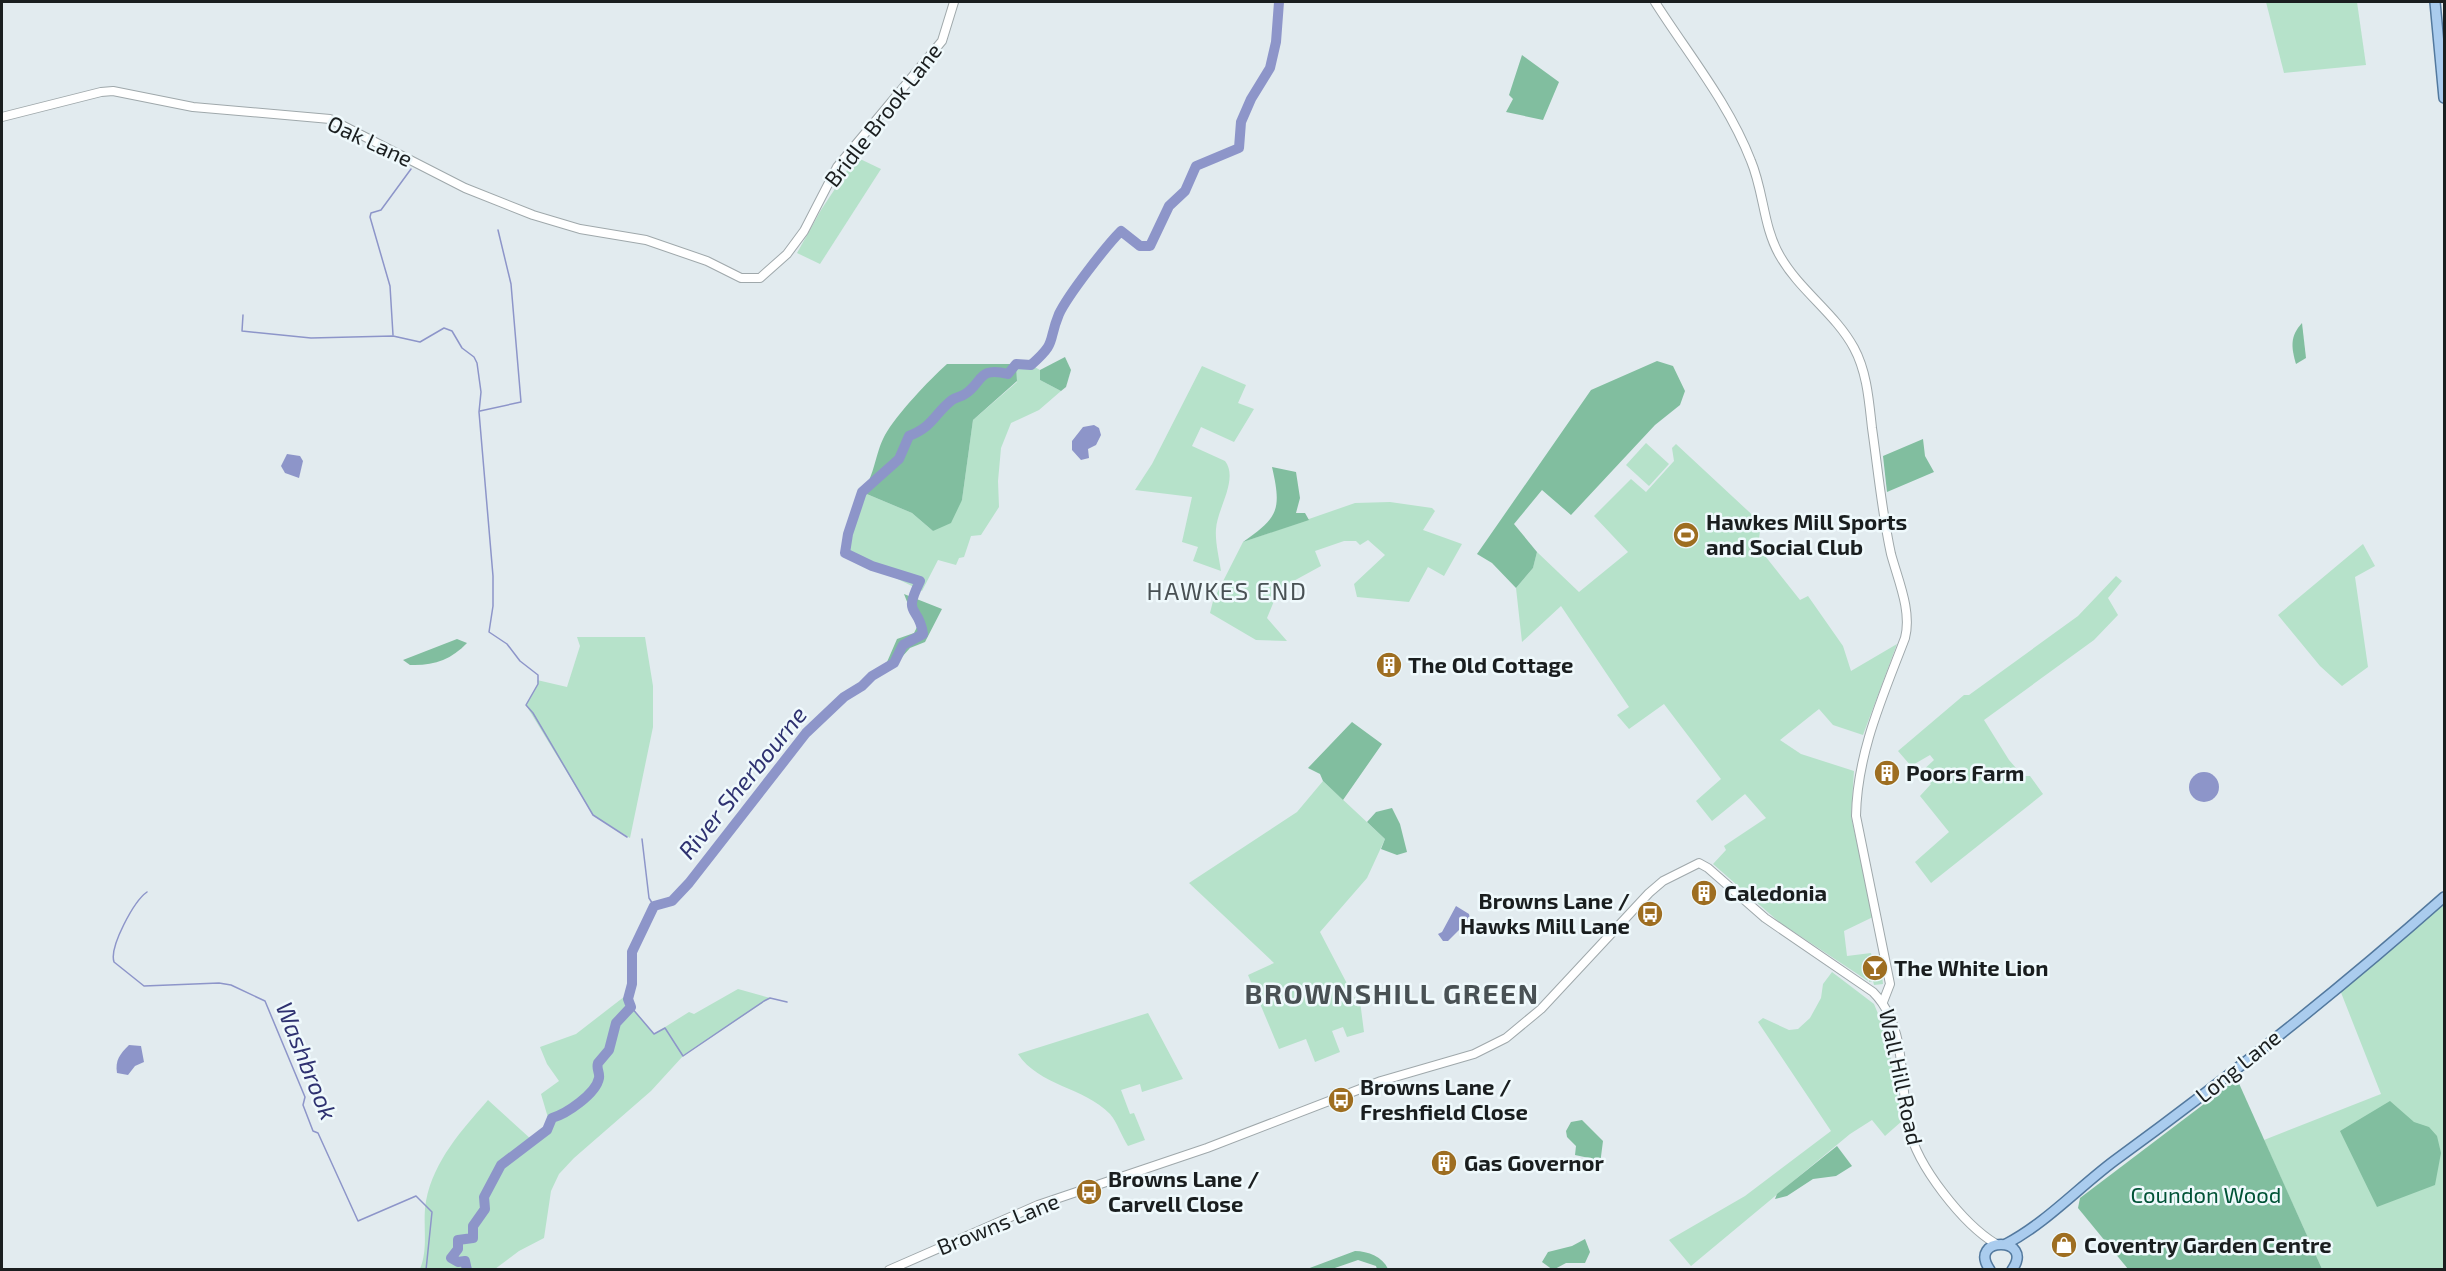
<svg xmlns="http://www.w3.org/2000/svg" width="2446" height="1271" viewBox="0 0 2446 1271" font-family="'Exo 2',sans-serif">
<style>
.green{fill:#b6e2ca}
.forest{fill:#81be9f}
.water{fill:#8d95c9}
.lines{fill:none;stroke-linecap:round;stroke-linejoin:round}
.stream{stroke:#8d95c9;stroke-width:1.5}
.river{stroke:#8d95c9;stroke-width:10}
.minor-casing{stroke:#9fa8ab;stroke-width:10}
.major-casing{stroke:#53799e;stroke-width:12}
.minor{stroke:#fff;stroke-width:8}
.major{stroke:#ace;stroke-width:9}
.labels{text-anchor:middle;stroke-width:5;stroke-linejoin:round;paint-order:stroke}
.street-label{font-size:22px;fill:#1a1e1f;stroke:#eff9fc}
.poi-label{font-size:22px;font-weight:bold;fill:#1a1e1f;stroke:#eff9fc;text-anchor:start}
.park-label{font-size:22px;fill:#005336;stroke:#eff9fc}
.neighbourhood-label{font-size:24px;letter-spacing:1.5px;fill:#495154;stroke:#eff9fc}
.water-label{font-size:24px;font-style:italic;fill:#2e3170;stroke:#eff9fc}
.district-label{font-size:28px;font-weight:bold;letter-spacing:1.5px;fill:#495154;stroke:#eff9fc}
</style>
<rect width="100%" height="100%" fill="#e2ebef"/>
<!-- green -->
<g class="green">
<path d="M2266,2H2357L2366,65L2284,73Z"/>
<path d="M856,157L881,169L820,264L797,253L821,210Z"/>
<path d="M1016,364L1031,365L1040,370V380L1061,391L1039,410L1011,423L1001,448L998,481L999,507L981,535L971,536L964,557L959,558L956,565L938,560L922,591L845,553L848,534L862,492L912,513L933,531L962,500L973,420L1017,382Z"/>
<path d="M1202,366L1246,385L1238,403L1254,409L1234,442L1201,427L1192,446L1225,461C1239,479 1217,509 1216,529C1215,542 1219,557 1221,571L1193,561L1198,547L1182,542L1192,497L1135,490L1152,464Z"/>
<path d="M1646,443L1669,464L1649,486L1626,465Z"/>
<path d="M1676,444L1761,523L1758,547L1800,600L1808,596L1843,646L1851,671L1897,644L1863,735L1833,725L1819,709L1780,740L1801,754L1854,771L1851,816L1873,917L1844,931L1847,956L1871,953L1872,958L1880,957L1883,984L1874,985L1873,981L1869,982L1868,963L1865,964L1868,981L1779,922L1713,864L1726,850L1724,846L1766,818L1745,794L1712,821L1696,801L1721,779L1664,704L1629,729L1617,715L1629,707L1561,606L1522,642L1516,588L1533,568L1537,552L1579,592L1628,552L1594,516L1631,479L1646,492L1674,461L1672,448Z"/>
<path d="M1390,502L1432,508L1435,511L1423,530L1462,544L1444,576L1428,567L1409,602L1357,597L1354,584L1385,555L1368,540L1360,545L1356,541H1344L1315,551L1321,566L1279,589L1267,618L1287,641L1256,640L1210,613L1213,601L1243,542L1355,503Z"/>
<path d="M2363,544L2375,566L2355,577L2368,667L2342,686L2320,666L2278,615Z"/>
<path d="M2116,576L2122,581L2108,598L2118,615L2094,640L1984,720L2009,760L2023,776H2030L2043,794L1931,883L1915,862L1949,832L1920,796L1931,784L1920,773L1934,760L1930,755L1911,766L1898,751L1964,695H1969L2078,616Z"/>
<path d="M577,637H645L653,686V727L630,838L593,815L526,705L538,684L537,680L567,687L580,646Z"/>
<path d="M1323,781L1385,839L1367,878L1320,932L1354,997L1360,1001L1364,1032L1347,1037L1343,1027L1332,1031L1340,1052L1315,1062L1306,1039L1279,1049L1248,975L1274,963L1189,883L1297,812Z"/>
<path d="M2444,901V1269H2322L2264,1140L2381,1094L2340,990Z"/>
<path d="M1832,972L1874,1004L1886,1033L1902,1121L1885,1136L1872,1120L1850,1134L1691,1266L1669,1240L1745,1196L1831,1131L1758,1022L1763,1018L1789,1030L1798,1029L1810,1018L1821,998L1823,984Z"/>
<path d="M738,989L770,998L683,1056L651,1091L574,1158L559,1174L551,1191L544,1238L519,1251L495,1269H420C429,1247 422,1224 426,1201C434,1160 462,1130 488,1100L532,1140L549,1128V1121L541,1094L559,1081L547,1064L540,1047L576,1034L629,993L631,1007L654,1034L689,1012L694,1014Z"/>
<path d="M1148,1013L1183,1079L1142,1092L1140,1084L1121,1090L1130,1114L1134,1113L1145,1140L1128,1146C1122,1137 1117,1122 1110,1114C1084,1087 1039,1086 1018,1054Z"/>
</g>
<!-- forest -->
<g class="forest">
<path d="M1522,55L1559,82L1543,120L1506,112L1513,99L1509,95Z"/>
<path d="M2302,323L2306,358L2296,364C2291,347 2290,336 2302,323Z"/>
<path d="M1065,357L1071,370L1066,387L1061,391L1040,380V370Z"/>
<path d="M1657,361L1673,366L1685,391L1680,405L1655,425L1571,515L1542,490L1514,524L1537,552L1533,568L1516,588L1492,563L1477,554L1591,390Z"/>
<path d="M947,364H1016L1017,381L973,420L962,500L951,523L933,531L912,513L862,492C875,476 875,453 885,435C897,414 929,380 947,364Z"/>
<path d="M1923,439L1925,456L1934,472L1887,492L1883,456Z"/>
<path d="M1272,467L1296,472L1300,498L1296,513H1305L1309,520L1243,542C1278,518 1282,510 1272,467Z"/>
<path d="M904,594L942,609L925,642L910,648L892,668L887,662L897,639L914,633L917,627Z"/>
<path d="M457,639L467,643C451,660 433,666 410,665L403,660Z"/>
<path d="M1352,722L1382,744L1343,800L1323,781L1320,774L1308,768Z"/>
<path d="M1392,808L1400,824L1407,852L1397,855L1381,849L1385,839L1367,822L1376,812Z"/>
<path d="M2237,1079L2322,1269H2128L2078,1208L2080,1198Z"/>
<path d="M2390,1101L2414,1122L2429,1127L2437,1136L2441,1153L2435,1185L2377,1207L2340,1131Z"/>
<path d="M1582,1120L1603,1141L1599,1172L1589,1158L1575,1155L1576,1146L1567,1137L1566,1131L1571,1122Z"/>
<path d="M1837,1146L1852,1166L1836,1176L1813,1179L1787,1196L1775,1199L1777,1194Z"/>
<path d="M1585,1239L1590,1252L1585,1263H1566L1553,1270L1542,1262L1548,1252L1572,1246Z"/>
<path d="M1355,1251C1368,1251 1383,1257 1388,1269H1377L1376,1266L1358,1260L1332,1269H1307Z"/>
</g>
<!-- water -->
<g class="water">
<path d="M1094,425L1099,428L1101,435L1096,445L1088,449L1089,458L1081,460L1072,450V441L1083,427Z"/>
<path d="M287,454L300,456L303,461L299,478L285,473L281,466Z"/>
<circle cx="2204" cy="787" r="15"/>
<path d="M1456,906L1469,914L1470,919L1448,941H1443L1438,934L1442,932Z"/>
<path d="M129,1045L141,1046L144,1062L135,1066L128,1075L117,1073C115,1060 120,1054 129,1045Z"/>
</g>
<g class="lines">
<!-- stream -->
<g class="stream">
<path d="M243,315L242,331L311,338L393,336L420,342L444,328L452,331L462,348L474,357L477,363L481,392L479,412L493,576V606L489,632L507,644L520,661L538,675V684L526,705L533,713L593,815L627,837"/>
<path d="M393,335L390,286L370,217L371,213L381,210L411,169"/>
<path d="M480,411L521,402L511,284L498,230"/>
<path d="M642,839L649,898L654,906"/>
<path d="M147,892C134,901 109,947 114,962L144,986L219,983L231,985L265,1001L305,1097L303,1105L313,1131L318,1133L358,1221L416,1196L432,1212L426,1270"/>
<path d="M631,1007L654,1034L665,1028L683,1056L764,1001L770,998L787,1002"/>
</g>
<!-- river -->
<path class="river" d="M467,1270L465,1261L458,1262L451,1258L458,1249V1240L473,1238V1226L485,1209L484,1197L501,1165L547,1130L552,1118C566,1114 596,1094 599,1078C600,1072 596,1069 598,1063L609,1050L616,1023L631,1007L628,999L632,984V952L654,906L672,901L689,883L806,733L844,697L862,686L872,676L894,663L903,645L923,634C919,604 902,618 920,581L872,566L845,553L848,534L862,492L899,459L909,436C934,426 934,414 952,400C956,397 961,397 965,394C983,383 977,366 1008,374L1016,364L1031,365C1058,341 1047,343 1059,314C1068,295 1106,246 1121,231L1140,246H1150L1169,206L1185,191L1196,166L1239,148L1241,122L1251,99L1270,68L1276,42L1279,2"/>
<!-- minor casing -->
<g class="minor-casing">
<g id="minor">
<path d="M1655,2C1688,54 1728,102 1751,161C1764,192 1763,227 1780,256C1800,291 1835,313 1854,348C1867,372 1869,401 1872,428C1878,470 1882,513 1891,554C1898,580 1912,611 1905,638C1883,696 1857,753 1856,816L1890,984L1883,1002"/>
<path d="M2,117L101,92L113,91L193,107L330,119L465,188L533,215L580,229L646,240L707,261L741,278H760L787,254L804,231L837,167L942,41L954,2"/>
<path d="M889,1270L1038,1205L1207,1148L1381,1081L1474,1054L1506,1038L1541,1009L1649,893L1663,881L1699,863L1708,868L1765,918L1873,992C1908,1027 1899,1083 1909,1128C1917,1166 1963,1224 1996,1244"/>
</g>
</g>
<!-- major casing -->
<g class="major-casing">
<g id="major">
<path d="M2435,2L2444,98"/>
<path d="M2006,1244C2046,1223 2078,1188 2114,1161C2228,1078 2339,990 2444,897"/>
<path d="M1990,1270C1966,1236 2036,1236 2012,1270"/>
</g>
</g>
<!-- minor -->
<use href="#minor" class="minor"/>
<!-- major -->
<use href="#major" class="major"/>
</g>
<!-- icons -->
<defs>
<g id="stadium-disc" transform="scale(1.35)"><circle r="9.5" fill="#9e6e21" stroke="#eff9fc"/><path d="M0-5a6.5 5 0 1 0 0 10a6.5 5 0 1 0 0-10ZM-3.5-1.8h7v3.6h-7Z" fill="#fff"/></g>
<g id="building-disc" transform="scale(1.35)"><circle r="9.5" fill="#9e6e21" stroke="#eff9fc"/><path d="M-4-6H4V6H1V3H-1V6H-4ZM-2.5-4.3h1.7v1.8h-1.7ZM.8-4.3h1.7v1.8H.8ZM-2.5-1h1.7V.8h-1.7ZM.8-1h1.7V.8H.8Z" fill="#fff"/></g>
<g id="bus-disc" transform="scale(1.35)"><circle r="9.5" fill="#9e6e21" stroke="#eff9fc"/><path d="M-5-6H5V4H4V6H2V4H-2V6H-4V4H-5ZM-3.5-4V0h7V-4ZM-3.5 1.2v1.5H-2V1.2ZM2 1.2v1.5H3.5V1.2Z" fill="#fff"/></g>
<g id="bar-disc" transform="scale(1.35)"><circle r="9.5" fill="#9e6e21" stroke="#eff9fc"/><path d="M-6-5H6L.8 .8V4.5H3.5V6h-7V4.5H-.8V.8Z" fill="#fff"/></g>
<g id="shop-disc" transform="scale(1.35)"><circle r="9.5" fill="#9e6e21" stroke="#eff9fc"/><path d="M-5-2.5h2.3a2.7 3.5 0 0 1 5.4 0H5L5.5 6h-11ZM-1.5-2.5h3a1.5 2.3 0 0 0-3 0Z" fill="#fff"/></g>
</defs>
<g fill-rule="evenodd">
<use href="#stadium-disc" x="1686" y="535"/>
<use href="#building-disc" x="1389" y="665"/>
<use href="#building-disc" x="1887" y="773"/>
<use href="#building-disc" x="1704" y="893"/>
<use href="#bus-disc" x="1650" y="914"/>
<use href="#bar-disc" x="1875" y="968"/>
<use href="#bus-disc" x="1341" y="1100"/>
<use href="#building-disc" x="1444" y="1163"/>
<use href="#bus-disc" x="1089" y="1192"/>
<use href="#shop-disc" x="2064" y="1245"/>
</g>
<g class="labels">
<!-- street labels -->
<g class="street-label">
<text transform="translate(883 115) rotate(-52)" y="8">Bridle Brook Lane</text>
<text transform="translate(370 141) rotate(25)" y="8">Oak Lane</text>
<text transform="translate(2238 1066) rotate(-39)" y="8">Long Lane</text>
<text transform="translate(1901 1077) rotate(78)" y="8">Wall Hill Road</text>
<text transform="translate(998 1224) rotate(-22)" y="8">Browns Lane</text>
</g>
<!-- poi labels -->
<g class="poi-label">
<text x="1706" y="530">Hawkes Mill Sports<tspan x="1706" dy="25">and Social Club</tspan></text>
<text x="1408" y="673">The Old Cottage</text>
<text x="1906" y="781">Poors Farm</text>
<text x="1724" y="901">Caledonia</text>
<text x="1630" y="909" text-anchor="end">Browns Lane /<tspan x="1630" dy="25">Hawks Mill Lane</tspan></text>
<text x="1894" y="976">The White Lion</text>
<text x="1360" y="1095">Browns Lane /<tspan x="1360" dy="25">Freshfield Close</tspan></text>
<text x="1464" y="1171">Gas Governor</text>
<text x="1108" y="1187">Browns Lane /<tspan x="1108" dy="25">Carvell Close</tspan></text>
<text x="2084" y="1253">Coventry Garden Centre</text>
</g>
<!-- park labels -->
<g class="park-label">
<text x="2206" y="1203">Coundon Wood</text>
</g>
<!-- neighbourhood labels -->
<g class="neighbourhood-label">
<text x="1227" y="600">HAWKES END</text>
</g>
<!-- water labels -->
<g class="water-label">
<text transform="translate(743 783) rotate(-51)" y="8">River Sherbourne</text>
<text transform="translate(306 1061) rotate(68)" y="8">Washbrook</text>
</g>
<!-- district labels -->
<g class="district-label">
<text x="1392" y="1004">BROWNSHILL GREEN</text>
</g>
</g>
<!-- border -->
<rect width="2446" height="1271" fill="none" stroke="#1a1e1f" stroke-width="6"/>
</svg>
